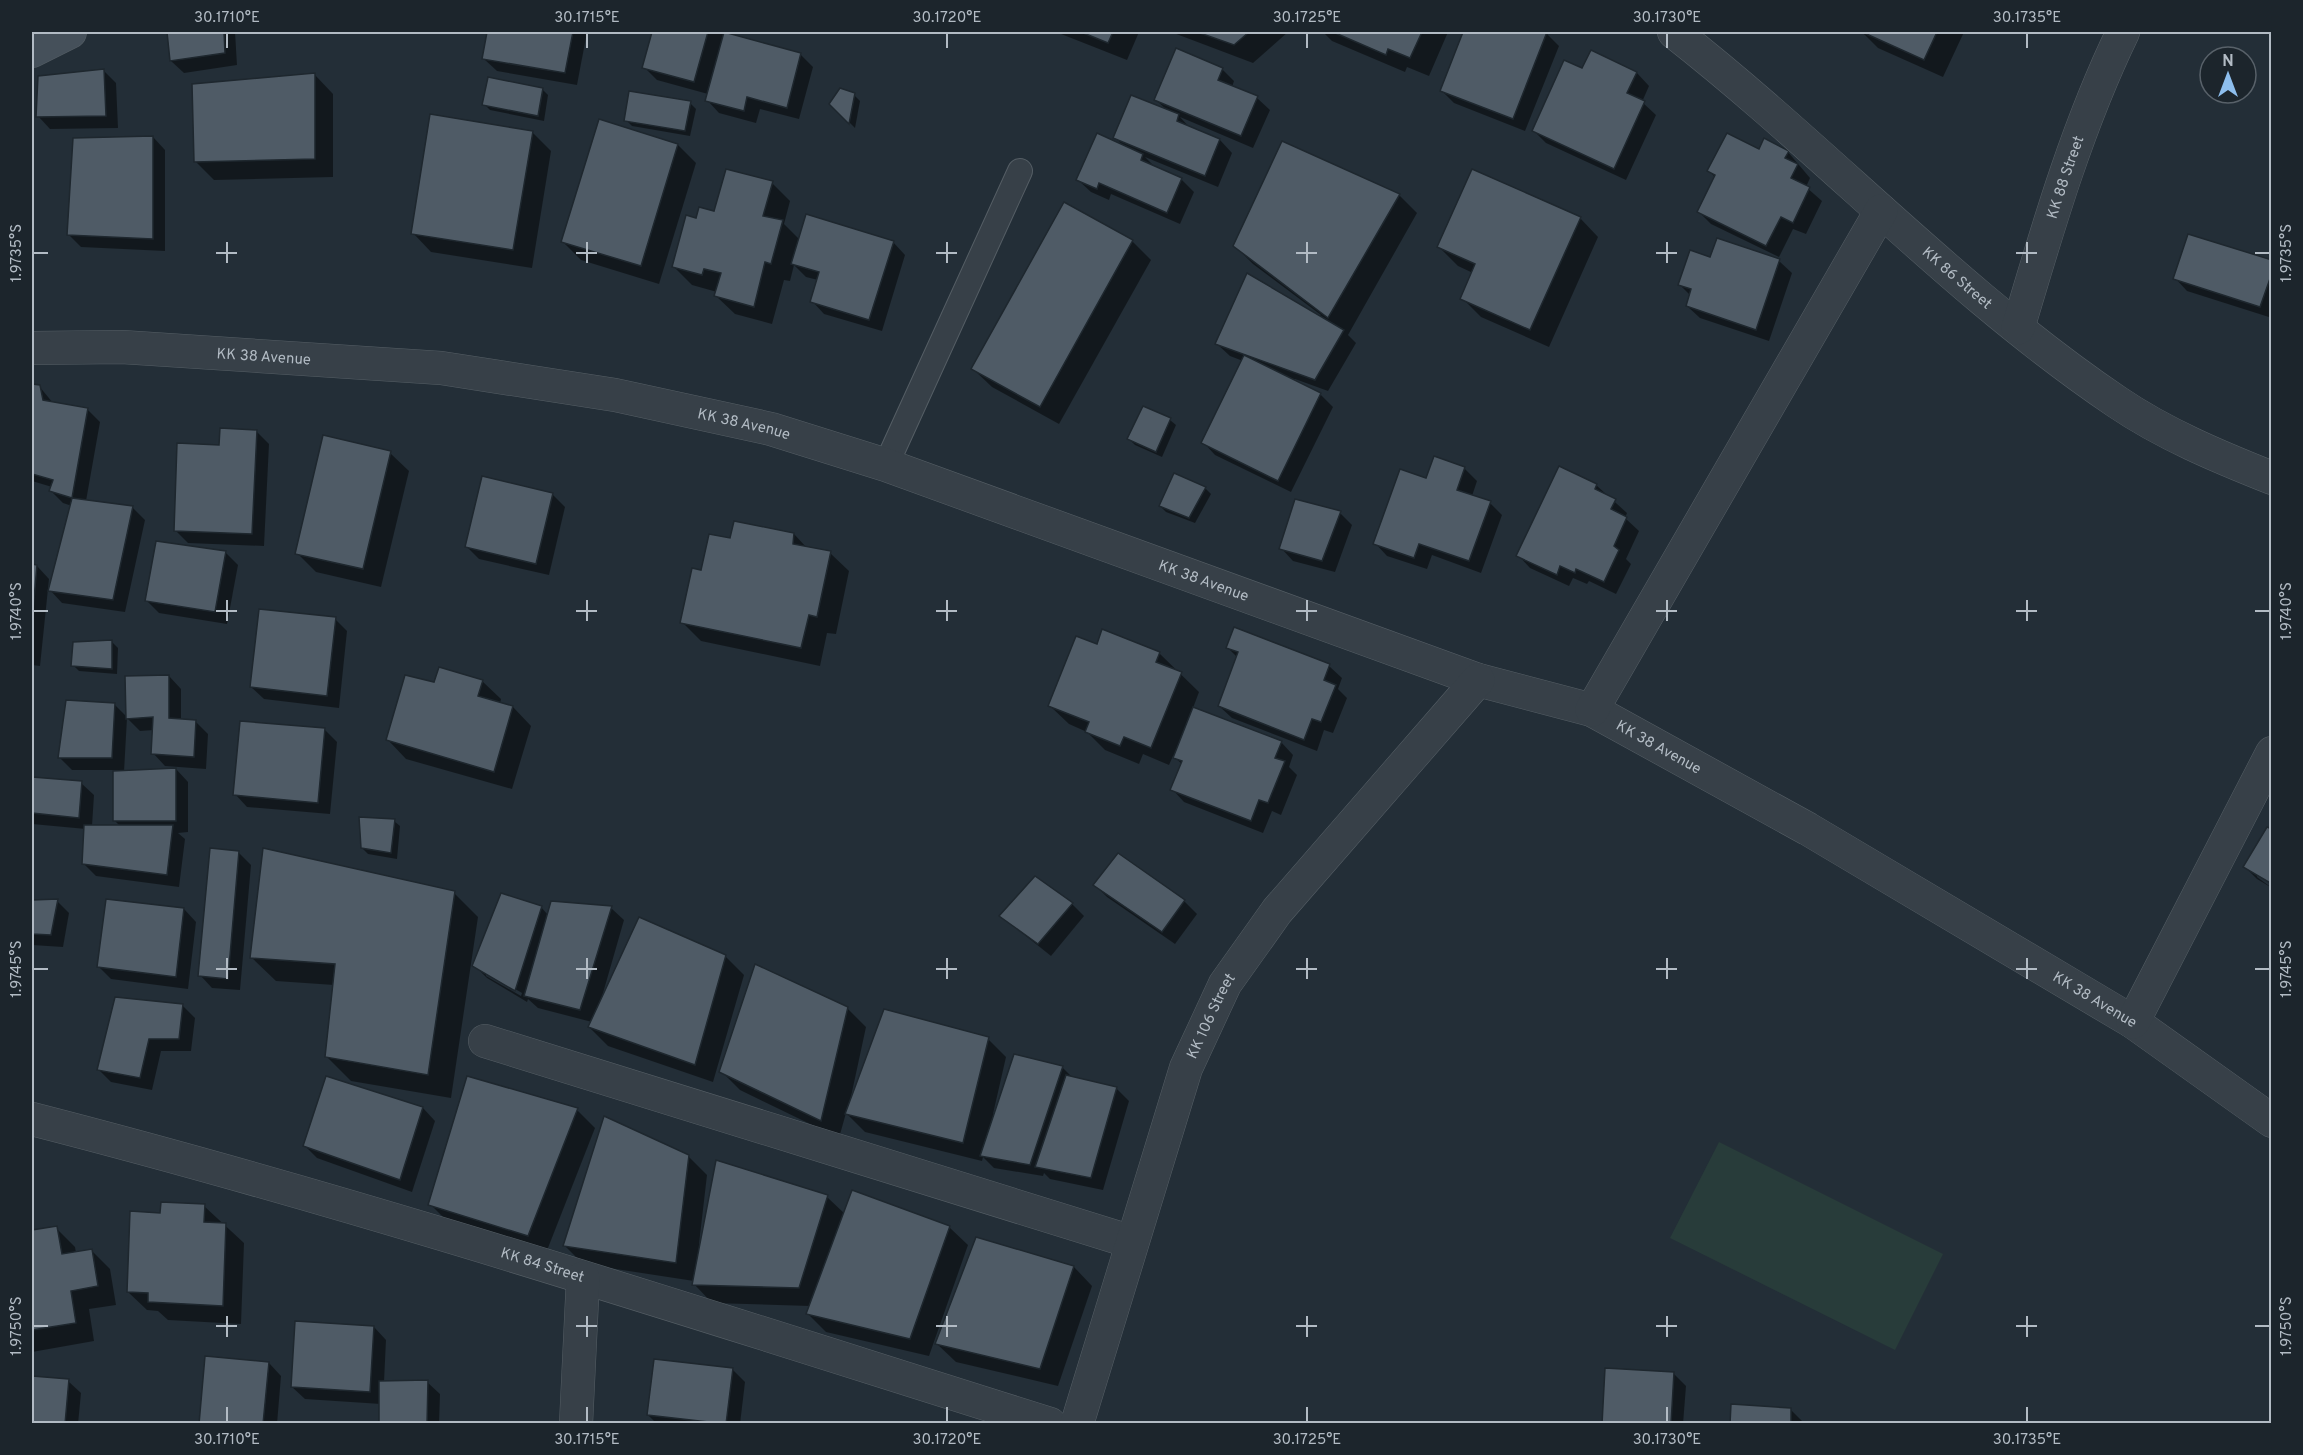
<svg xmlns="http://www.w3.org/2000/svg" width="2303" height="1455" viewBox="0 0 2303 1455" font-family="Overpass,sans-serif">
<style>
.green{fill:#283c3a}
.shadow{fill:#0007;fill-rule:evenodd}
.building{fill:#4f5b66;stroke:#1e272e;stroke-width:1.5}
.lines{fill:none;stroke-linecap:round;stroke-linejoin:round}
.lane-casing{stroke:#555e65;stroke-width:26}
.street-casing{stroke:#555e65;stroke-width:34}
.secondary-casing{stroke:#555e65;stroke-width:34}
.lane{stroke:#374048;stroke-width:24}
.street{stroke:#374048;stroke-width:33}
.secondary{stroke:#45505a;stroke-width:33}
.ticks{fill:none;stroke:#b2bbc4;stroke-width:2}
.labels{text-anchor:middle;stroke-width:5;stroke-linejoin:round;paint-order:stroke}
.street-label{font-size:15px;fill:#b2bbc4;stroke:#1c252c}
.neatline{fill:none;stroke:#b2bbc4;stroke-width:2}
.ticks-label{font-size:15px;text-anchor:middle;fill:#b2bbc4}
</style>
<rect width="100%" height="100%" fill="#232e37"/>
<!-- green -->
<path class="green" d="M1719,1142L1943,1254L1895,1350L1670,1238Z"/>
<!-- shadow -->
<g class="shadow">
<path d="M168,32H235L237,65L184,73L171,61Z"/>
<path d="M489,32H587L577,85L497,71L484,59Z"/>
<path d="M654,32H720L724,35L801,55L813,67L799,119L760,109L756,123L719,113L707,100L708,94L657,80L644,67Z"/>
<path d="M1056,32H1139L1127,60Z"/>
<path d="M1171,32H1288L1253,63Z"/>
<path d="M1323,32H1448L1429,76L1407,67L1405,72L1332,41Z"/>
<path d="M1465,32H1548L1547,34L1559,46L1525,131L1454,103L1442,91Z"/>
<path d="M1862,32H1964L1943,77L1878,48Z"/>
<path d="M1591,52L1637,73L1649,86L1642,102L1656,115L1626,180L1546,143L1533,130L1583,70Z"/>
<path d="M1222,69L1234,81L1232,87L1257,98L1270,110L1253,148L1180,117L1191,129L1220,140L1232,153L1218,187L1145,157L1156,168L1181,179L1194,192L1180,224L1111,194L1109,200L1091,192L1078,180L1123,146L1115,137L1168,111L1156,100Z"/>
<path d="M104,71L116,83L118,128L50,129L38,116Z"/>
<path d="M315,75L333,94V177L214,180L195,161Z"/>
<path d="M542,89L548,95L544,121L490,110L484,104Z"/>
<path d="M854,95L860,101L855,128L837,110Z"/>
<path d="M690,103L696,109L690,136L632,126L626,120Z"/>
<path d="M532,132L551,151L532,268L431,252L413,233Z"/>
<path d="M153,137L165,150V251L81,247L69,235Z"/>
<path d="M678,145L696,163L659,284L581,260L563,242Z"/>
<path d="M1760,151L1788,152L1810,178L1806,187L1822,201L1806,234L1793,229L1779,257L1711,224L1699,212L1716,178L1709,171Z"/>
<path d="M772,183L790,201L784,224L800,240L893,242L905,255L882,331L824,314L812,301L818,280L806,277L794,265L790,281L784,280L772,324L735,314L716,296L717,292L692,285L674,267L697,220L715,213Z"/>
<path d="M1399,195L1417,213L1348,335L1356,343L1328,391L1295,379L1294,381L1320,394L1333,407L1291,492L1215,455L1203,442L1243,361L1230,356L1217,344L1321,315L1253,264L1235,246Z"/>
<path d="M1065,204L1132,241L1151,260L1059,424L992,387L973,369Z"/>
<path d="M1580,218L1598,237L1549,347L1481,317L1462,298L1473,273L1458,266L1439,247Z"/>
<path d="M1711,258L1779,261L1792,273L1769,341L1700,318L1687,306L1691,296L1680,285Z"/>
<path d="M2272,262V318L2187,291L2175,278Z"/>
<path d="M32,386H39L53,403L87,409L100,422L86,501L133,508L145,520L125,612L62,603L49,589L72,506L63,503L51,491L52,487L32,481Z"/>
<path d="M1170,420L1176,425L1162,457L1135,445L1129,439Z"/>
<path d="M256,431L269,444L264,546L188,543L175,530L220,446Z"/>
<path d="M390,453L409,471L381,587L316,572L297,553Z"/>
<path d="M1464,468L1477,481L1472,496L1490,503L1502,515L1481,573L1432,555L1427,569L1387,556L1375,543L1427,480Z"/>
<path d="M1596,485L1627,513L1625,518L1639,531L1626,559L1631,564L1616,594L1589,581L1587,584L1573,578L1569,586L1530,568L1518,555Z"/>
<path d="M1205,488L1211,494L1195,523L1166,512L1160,506Z"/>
<path d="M552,494L565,507L549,575L479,559L467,547Z"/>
<path d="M1340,513L1352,525L1335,572L1293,561L1281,548Z"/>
<path d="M794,534L807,548L830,553L849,571L836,634L827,633L820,666L701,641L682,622L703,572L731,540Z"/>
<path d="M225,552L238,565L227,624L159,613L146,600Z"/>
<path d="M32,566H37L49,579L40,666L32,665Z"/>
<path d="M335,619L347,631L339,708L264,699L251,687Z"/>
<path d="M112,642L118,648L117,674L79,671L73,665Z"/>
<path d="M1098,646L1159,653L1199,692L1193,708L1281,742L1293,755L1289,767L1297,775L1281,815L1272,811L1263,833L1184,802L1172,789L1182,764L1173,756L1169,765L1143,754L1139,764L1105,750L1087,732L1069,724L1050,706Z"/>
<path d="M1228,648L1329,666L1342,678L1338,689L1347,698L1333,733L1324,730L1317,751L1232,718L1219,706L1238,658Z"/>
<path d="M169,676L181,689V720L195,721L208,734L206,769L165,766L153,753L154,730L140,731L127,718L124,772L176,769L188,782V832L178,833L185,839L179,887L96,876L84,864L86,829L32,824V778L81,783L94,795L92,826H120L115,821L121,770H72L60,758L115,705L128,718Z"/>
<path d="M482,681L501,699L500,704L513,707L531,726L512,789L406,759L388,740L435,684Z"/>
<path d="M325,730L337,742L330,814L247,807L235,794Z"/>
<path d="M394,821L400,826L397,859L368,854L362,848Z"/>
<path d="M238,852L251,865L240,990L212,988L200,975Z"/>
<path d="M1119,855L1184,901L1197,914L1175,944L1107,897L1095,885Z"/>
<path d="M2245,867L2257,874V877L2272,888L2257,879Z"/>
<path d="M454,893L478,917L451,1098L351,1081L327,1057L334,985L276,981L251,957Z"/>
<path d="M32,901H57L69,913L63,947L32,945Z"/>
<path d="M1072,904L1084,916L1051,956L1001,916Z"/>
<path d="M541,907L548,915L611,908L624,920L599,1007L725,956L744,975L713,1082L608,1046L589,1027L592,1022L538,1008L528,999L527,1002L487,978L474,965ZM486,972L522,993L521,996L486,976Z"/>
<path d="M184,909L196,922L188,989L111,979L99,967Z"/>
<path d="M182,1005L195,1018L191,1051H161L152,1090L111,1082L98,1069Z"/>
<path d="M847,1008L866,1027L849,1106L988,1039L1006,1057L993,1114L1062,1067L1072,1077L1116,1088L1129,1101L1103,1190L1050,1179L1044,1173L1043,1176L994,1168L983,1157L982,1161L865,1132L846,1113L839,1138L740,1090L721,1071Z"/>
<path d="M423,1108L435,1121L412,1192L317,1158L305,1146Z"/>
<path d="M577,1110L595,1128L546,1253L449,1223L430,1204Z"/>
<path d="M688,1156L707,1175L699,1244L827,1197L845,1214L949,1227L968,1245L929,1356L826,1332L807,1313L810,1306L712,1303L694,1284V1281L583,1264L565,1246Z"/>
<path d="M204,1206L244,1243L241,1324L168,1320L158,1311L147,1310L128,1292L161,1214Z"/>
<path d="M56,1228L75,1247L76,1253L92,1251L110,1269L116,1305L89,1309L94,1341L32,1352V1232Z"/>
<path d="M1074,1267L1092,1286L1058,1386L956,1362L937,1344Z"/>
<path d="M374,1327L386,1340L384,1382H427L440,1394L439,1424H381V1404L305,1399L292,1387Z"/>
<path d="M269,1363L281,1376L277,1424H200Z"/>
<path d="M732,1369L745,1382L740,1424H657L648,1415Z"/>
<path d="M1673,1373L1686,1386L1683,1424H1603Z"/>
<path d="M32,1377L68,1381L81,1393L78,1424H32Z"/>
<path d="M1791,1410L1805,1424H1731Z"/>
</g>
<!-- building -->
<g class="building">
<path d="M167,32H224L225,53L170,61Z"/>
<path d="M487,32H573L565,73L482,59Z"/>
<path d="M652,32H708L694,82L642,68Z"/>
<path d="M724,32L801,53L787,108L747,97L744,111L705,101Z"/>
<path d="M1081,32H1113L1108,43Z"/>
<path d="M1197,32H1249L1234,45Z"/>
<path d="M1333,32H1422L1410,58L1388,49L1386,55Z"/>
<path d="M1463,32H1547L1513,119L1440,91Z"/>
<path d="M1862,32H1937L1924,60Z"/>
<path d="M1176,48L1223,68L1218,80L1258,96L1241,136L1154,100Z"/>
<path d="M1591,50L1637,72L1627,93L1645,101L1614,169L1532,131L1564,60L1582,68Z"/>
<path d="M104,69L106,116L36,117L38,76Z"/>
<path d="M315,73V159L194,162L192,84Z"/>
<path d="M488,77L543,88L538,116L482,105Z"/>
<path d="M840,88L855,93L849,124L829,104Z"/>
<path d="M629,91L691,101L685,131L624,121Z"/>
<path d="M1131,95L1179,114L1177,121L1220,139L1205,176L1113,138Z"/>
<path d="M430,114L533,131L513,250L411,234Z"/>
<path d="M599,119L678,144L641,266L561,242Z"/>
<path d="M1097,133L1143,154L1141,160L1182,178L1167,213L1099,183L1097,189L1076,180Z"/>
<path d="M1727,133L1759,149L1764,138L1789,151L1785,158L1798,164L1791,178L1810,187L1793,223L1781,217L1766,246L1697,212L1715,175L1707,171Z"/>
<path d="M153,136V239L67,235L73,138Z"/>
<path d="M1282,141L1400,194L1328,318L1233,246Z"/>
<path d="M726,169L773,181L763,216L783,220L771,264L765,262L754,307L714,296L721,273L704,269L702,275L672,267L686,215L696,218L699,207L714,211Z"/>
<path d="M1472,169L1581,217L1530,330L1460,299L1475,264L1437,247Z"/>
<path d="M1064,202L1133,240L1040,407L971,369Z"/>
<path d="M806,214L894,241L869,320L810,302L819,272L791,264Z"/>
<path d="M2188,234L2272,260V273L2260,307L2173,279Z"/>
<path d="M1717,238L1780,259L1756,330L1686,306L1691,289L1678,285L1690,250L1710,257Z"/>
<path d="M1247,273L1344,330L1315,380L1215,344Z"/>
<path d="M1244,355L1321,393L1278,481L1201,443Z"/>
<path d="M32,384L40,385L43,400L88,408L72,498L49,491L53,480L32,474Z"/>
<path d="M1143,406L1171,418L1156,452L1127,439Z"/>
<path d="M220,428L257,430L252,534L174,531L177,443L219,445Z"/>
<path d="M323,435L391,451L363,569L295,554Z"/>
<path d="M1434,456L1465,467L1457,490L1491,501L1469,561L1419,544L1414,558L1373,544L1400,469L1426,478Z"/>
<path d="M1559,466L1597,484L1595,489L1616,499L1611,509L1627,517L1614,546L1619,550L1604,582L1576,569L1575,573L1560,566L1557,575L1516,556Z"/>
<path d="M1174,473L1206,487L1189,518L1159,506Z"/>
<path d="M482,476L553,493L536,564L465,547Z"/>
<path d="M72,498L133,506L113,600L48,591Z"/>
<path d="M1295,499L1341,511L1322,561L1279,549Z"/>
<path d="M734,521L794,533L793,544L831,551L817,617L809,615L801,648L680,623L692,568L701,570L709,534L730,538Z"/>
<path d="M156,541L226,551L215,612L145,601Z"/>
<path d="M32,564L37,565L32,622Z"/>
<path d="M259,609L336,617L327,696L250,687Z"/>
<path d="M1234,627L1330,664L1324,680L1336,685L1321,722L1312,719L1304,740L1218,706L1238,652L1226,648Z"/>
<path d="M1102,629L1160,652L1156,662L1182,672L1151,748L1124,737L1120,746L1085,732L1089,722L1048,706L1076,636L1097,644Z"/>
<path d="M112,640V669L71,666L73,642Z"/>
<path d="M439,667L483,680L478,696L513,706L494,772L386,740L405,675L434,682Z"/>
<path d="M169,675V718L196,720L194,757L151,754L153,717L126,719L125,676Z"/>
<path d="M66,700L115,703L112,758H58Z"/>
<path d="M1193,707L1282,741L1275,758L1285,761L1268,803L1259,800L1251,821L1170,790L1182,761L1173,758Z"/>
<path d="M240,721L325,728L318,803L233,795Z"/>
<path d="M176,768V821H113V771Z"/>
<path d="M32,777L82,781L79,818L32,813Z"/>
<path d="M359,817L395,819L391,853L361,848Z"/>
<path d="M84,825H173L167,875L82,864Z"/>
<path d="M2267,827L2272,829V884L2243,867Z"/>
<path d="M210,848L239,851L228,979L198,976Z"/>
<path d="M263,848L455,891L428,1075L325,1057L335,964L250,958Z"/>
<path d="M1118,853L1185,900L1162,932L1093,885Z"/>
<path d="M1035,876L1073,903L1038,944L999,916Z"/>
<path d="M501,893L542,906L515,991L472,966Z"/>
<path d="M58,899L51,935L32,934V900Z"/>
<path d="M106,899L184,908L176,977L97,967Z"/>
<path d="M551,901L612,906L580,1010L524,996Z"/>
<path d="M639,917L726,955L695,1065L588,1027Z"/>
<path d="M755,964L848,1007L821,1121L719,1072Z"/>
<path d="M115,997L183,1004L179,1039H149L140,1078L97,1070Z"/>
<path d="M884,1009L989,1037L963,1143L845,1114Z"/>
<path d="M1014,1054L1063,1066L1030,1165L980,1156Z"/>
<path d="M1066,1075L1117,1087L1091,1178L1035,1167Z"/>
<path d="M326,1076L423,1107L400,1180L303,1146Z"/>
<path d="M467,1076L578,1108L528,1236L428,1205Z"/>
<path d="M604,1116L689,1155L676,1263L563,1246Z"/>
<path d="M716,1160L828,1195L799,1288L692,1285Z"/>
<path d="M852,1190L950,1226L910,1339L806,1314Z"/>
<path d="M161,1202L205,1204L204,1222L226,1223L223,1306L148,1302V1293L127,1292L130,1211L160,1213Z"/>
<path d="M57,1226L62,1254L92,1249L98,1286L71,1291L76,1323L32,1330V1230Z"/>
<path d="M976,1237L1074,1266L1040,1369L935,1344Z"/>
<path d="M295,1321L374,1326L370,1392L291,1387Z"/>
<path d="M205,1356L269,1362L263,1424H199Z"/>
<path d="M654,1359L733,1368L726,1424L647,1415Z"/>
<path d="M1605,1368L1674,1372L1671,1424H1602Z"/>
<path d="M32,1376L69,1379L65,1424H32Z"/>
<path d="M428,1380L427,1424H379V1381Z"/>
<path d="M1731,1404L1791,1408V1424H1730Z"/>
</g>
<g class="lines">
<!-- lane casing -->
<g class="lane-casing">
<path id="lane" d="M886,465L1020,171"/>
</g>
<!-- street casing -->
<g class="street-casing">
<g id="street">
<path id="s1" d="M1674,32C1825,150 1957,294 2117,402C2164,434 2219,457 2272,478"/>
<path id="s2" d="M2018,328C2048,227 2077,127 2123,32"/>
<path id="s3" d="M32,348L122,347L441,368L615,395L771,429L886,465L1478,680L1592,710L1808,829L2133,1022L2272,1121"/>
<path d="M1592,710L1881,211"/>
<path d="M2133,1022L2272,753"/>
<path d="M485,1041L1132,1242"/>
<path id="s4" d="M32,1119C375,1207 712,1318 1050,1424"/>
<path d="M576,1424L583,1278"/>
<path id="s5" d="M1077,1424L1186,1068L1225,984L1277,911L1478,680"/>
</g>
</g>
<!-- secondary casing -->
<g class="secondary-casing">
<path id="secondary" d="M32,51L70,32"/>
</g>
<!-- lane -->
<use href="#lane" class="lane"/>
<!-- street -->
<use href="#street" class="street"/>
<!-- secondary -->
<use href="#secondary" class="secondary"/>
</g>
<!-- ticks -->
<path class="ticks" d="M227,33V48M587,33V48M947,33V48M1307,33V48M1667,33V48M2027,33V48M227,242V263M587,242V263M947,242V263M1307,242V263M1667,242V263M2027,242V263M33,253H48M216,253H237M576,253H597M936,253H957M1296,253H1317M1656,253H1677M2016,253H2037M2255,253H2270M227,600V621M587,600V621M947,600V621M1307,600V621M1667,600V621M2027,600V621M33,611H48M216,611H237M576,611H597M936,611H957M1296,611H1317M1656,611H1677M2016,611H2037M2255,611H2270M227,958V979M587,958V979M947,958V979M1307,958V979M1667,958V979M2027,958V979M33,969H48M216,969H237M576,969H597M936,969H957M1296,969H1317M1656,969H1677M2016,969H2037M2255,969H2270M227,1316V1337M587,1316V1337M947,1316V1337M1307,1316V1337M1667,1316V1337M2027,1316V1337M33,1326H48M216,1326H237M576,1326H597M936,1326H957M1296,1326H1317M1656,1326H1677M2016,1326H2037M2255,1326H2270M227,1407V1422M587,1407V1422M947,1407V1422M1307,1407V1422M1667,1407V1422M2027,1407V1422"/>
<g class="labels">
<!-- street labels -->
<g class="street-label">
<text dy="5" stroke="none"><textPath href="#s2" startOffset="158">KK 88 Street</textPath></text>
<text dy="5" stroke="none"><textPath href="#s1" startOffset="375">KK 86 Street</textPath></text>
<text dy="5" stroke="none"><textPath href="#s3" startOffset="232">KK 38 Avenue</textPath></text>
<text dy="5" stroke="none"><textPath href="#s3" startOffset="718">KK 38 Avenue</textPath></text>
<text dy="5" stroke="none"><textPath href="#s3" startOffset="1204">KK 38 Avenue</textPath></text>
<text dy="5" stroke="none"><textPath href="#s3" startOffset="1690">KK 38 Avenue</textPath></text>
<text dy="5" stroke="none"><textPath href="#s3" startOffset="2194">KK 38 Avenue</textPath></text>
<text dy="5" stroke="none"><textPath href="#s5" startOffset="430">KK 106 Street</textPath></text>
<text dy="5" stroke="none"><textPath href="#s4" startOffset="531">KK 84 Street</textPath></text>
</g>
</g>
<!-- border -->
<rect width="2303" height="1455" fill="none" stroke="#1c252c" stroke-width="66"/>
<!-- north arrow -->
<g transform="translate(2228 75)"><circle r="28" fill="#1c252c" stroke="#586169" stroke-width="1.5"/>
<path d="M0-4.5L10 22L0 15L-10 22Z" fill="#8dbeed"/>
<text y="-9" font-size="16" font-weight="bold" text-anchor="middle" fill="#b2bbc4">N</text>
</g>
<rect x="33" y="33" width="2237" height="1389" class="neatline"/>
<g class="ticks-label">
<text x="227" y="22">30.1710°E</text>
<text x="587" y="22">30.1715°E</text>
<text x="947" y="22">30.1720°E</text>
<text x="1307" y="22">30.1725°E</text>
<text x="1667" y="22">30.1730°E</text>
<text x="2027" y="22">30.1735°E</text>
<text transform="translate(16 253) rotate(-90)" y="5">1.9735°S</text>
<text transform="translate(2286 253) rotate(-90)" y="5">1.9735°S</text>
<text transform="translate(16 611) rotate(-90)" y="5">1.9740°S</text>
<text transform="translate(2286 611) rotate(-90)" y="5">1.9740°S</text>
<text transform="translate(16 969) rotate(-90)" y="5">1.9745°S</text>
<text transform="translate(2286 969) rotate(-90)" y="5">1.9745°S</text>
<text transform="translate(16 1326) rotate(-90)" y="5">1.9750°S</text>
<text transform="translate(2286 1326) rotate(-90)" y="5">1.9750°S</text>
<text x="227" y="1444">30.1710°E</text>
<text x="587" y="1444">30.1715°E</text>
<text x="947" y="1444">30.1720°E</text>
<text x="1307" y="1444">30.1725°E</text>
<text x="1667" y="1444">30.1730°E</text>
<text x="2027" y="1444">30.1735°E</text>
</g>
</svg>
